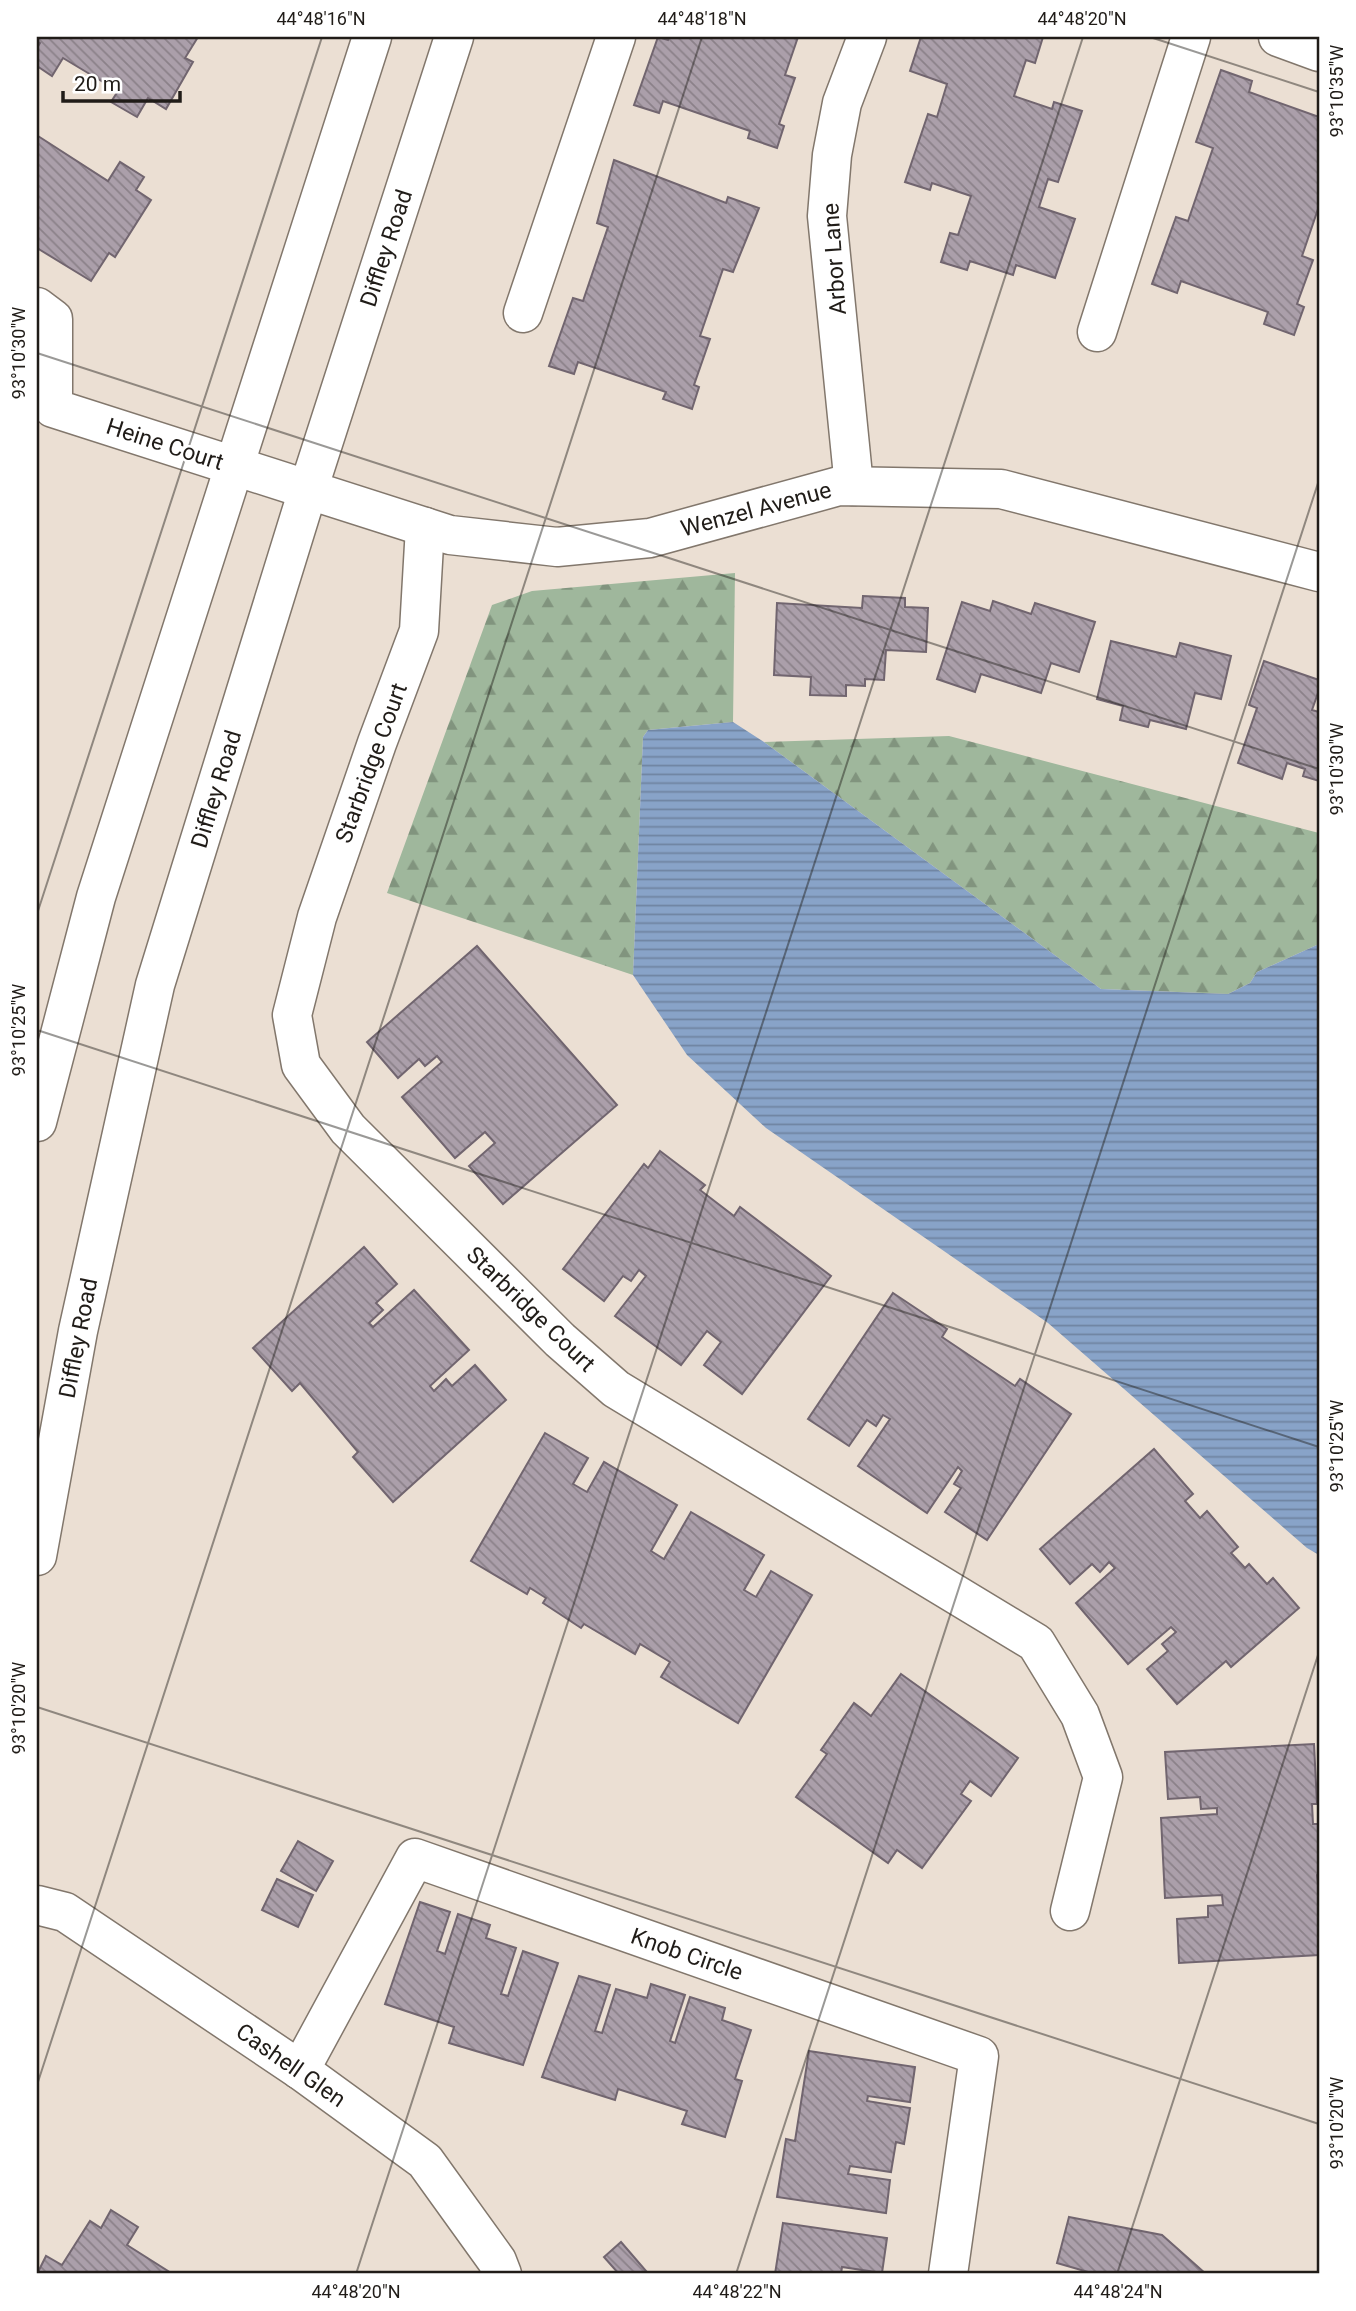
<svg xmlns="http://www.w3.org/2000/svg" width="1356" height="2311" viewBox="0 0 1356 2311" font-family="Roboto,sans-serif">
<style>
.forest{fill:url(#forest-firs)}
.water{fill:url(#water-rules)}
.building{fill:url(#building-back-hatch);stroke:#71656f;stroke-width:2}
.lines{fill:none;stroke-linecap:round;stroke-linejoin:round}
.minor-casing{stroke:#82776c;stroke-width:41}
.major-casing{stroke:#82776c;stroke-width:41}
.minor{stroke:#fff;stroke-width:38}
.major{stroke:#fff;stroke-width:38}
.ticks{fill:none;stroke:#201c18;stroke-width:2;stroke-opacity:0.45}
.labels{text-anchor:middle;stroke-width:5;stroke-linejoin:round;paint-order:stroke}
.street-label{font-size:23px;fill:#201c18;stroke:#fff}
.neatline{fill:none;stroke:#201c18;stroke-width:2.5}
.ticks-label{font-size:18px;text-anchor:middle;fill:#201c18}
</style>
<defs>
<pattern id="forest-firs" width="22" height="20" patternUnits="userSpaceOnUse" patternTransform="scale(1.75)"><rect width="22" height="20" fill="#9fb79c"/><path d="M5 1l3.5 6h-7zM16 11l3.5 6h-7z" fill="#81947e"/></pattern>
<pattern id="water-rules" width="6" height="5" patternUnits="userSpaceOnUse" patternTransform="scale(1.75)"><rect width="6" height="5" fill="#88a3c8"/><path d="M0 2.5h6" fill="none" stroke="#6f84a1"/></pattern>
<pattern id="building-back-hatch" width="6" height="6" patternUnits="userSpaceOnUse" patternTransform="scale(1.75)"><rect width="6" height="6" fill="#ab9faa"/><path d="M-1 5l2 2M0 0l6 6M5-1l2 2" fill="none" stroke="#8b8189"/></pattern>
</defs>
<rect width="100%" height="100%" fill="#ebdfd3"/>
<!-- forest -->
<g class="forest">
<path d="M735,573L733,722L648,730L643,737L633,975L387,893L492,605L532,591Z"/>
<path d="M949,736L1319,833V944L1257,972L1250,983L1228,994L1101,989L764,742Z"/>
</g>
<!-- water -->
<path class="water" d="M733,722L764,742L1101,989L1228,994L1250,983L1257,972L1319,944V1555L1307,1548L1048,1323L766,1128L687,1055L633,975L643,737L648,730Z"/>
<!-- building -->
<g class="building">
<path d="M37,37H198L185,58L193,62L166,109L148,98L137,117L111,102L118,91L63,58L52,76L37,66V48L40,43L37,41Z"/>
<path d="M658,37L668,40L669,37H798L785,75L795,78L779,124L784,126L777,148L748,138L750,131L663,101L659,113L634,105Z"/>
<path d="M921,37H1043L1035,63L1026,60L1014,96L1052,109L1054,102L1082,111L1058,182L1048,179L1039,207L1075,219L1055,278L1016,265L1013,275L970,261L967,270L941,262L950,233L958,235L971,196L932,183L930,190L905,182L928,114L937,117L947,84L910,71Z"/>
<path d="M1221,70L1252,81L1249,92L1319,117V206L1302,256L1313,260L1297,304L1304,307L1294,335L1264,324L1268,312L1181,281L1177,293L1152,284L1176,217L1188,221L1213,148L1196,142Z"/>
<path d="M38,136L108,181L120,162L144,177L136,190L151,200L115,257L109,253L91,281L37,248Z"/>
<path d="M614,160L726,203L728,197L759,208L733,272L723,269L700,336L710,339L694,385L699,387L692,409L663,399L666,392L578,362L574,374L549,366L573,298L583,301L608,227L597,223Z"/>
<path d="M863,596L905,598V607L928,608L926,652L886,650L884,680L865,679V686L846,685V696L810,695L811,677L774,675L777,603L862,608Z"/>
<path d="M993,601L1031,614L1035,603L1095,622L1079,672L1051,663L1041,693L981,674L975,692L937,679L962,602L990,611Z"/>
<path d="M1111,641L1176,657L1180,643L1231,656L1221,699L1195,693L1186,729L1150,720L1148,727L1120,720L1123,706L1097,699Z"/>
<path d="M1264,661L1319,680V690L1312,710L1319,712V781L1303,776L1305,769L1287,763L1282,779L1238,763L1257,708L1249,705Z"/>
<path d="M477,946L617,1105L503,1204L469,1166L495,1143L485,1132L455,1158L402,1097L442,1062L437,1056L425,1066L419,1059L398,1078L367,1042Z"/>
<path d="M660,1151L705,1185L700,1190L734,1216L740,1207L831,1276L742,1394L704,1365L721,1342L707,1331L681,1365L615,1316L646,1276L639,1270L631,1281L623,1276L604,1301L563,1269L644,1164L648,1168Z"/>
<path d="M364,1247L397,1284L376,1303L383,1310L369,1323L373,1327L414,1290L469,1350L430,1386L434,1391L446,1379L452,1386L475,1365L506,1400L393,1502L353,1457L358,1452L300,1383L292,1391L253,1348Z"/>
<path d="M893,1293L947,1329L942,1337L1015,1386L1020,1379L1071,1414L987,1540L945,1512L961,1488L954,1484L962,1471L958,1467L927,1513L858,1466L890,1419L883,1415L876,1426L867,1420L849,1446L808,1419Z"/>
<path d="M545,1433L588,1458L573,1484L587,1492L604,1462L677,1505L651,1551L664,1559L691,1512L764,1555L744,1590L756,1597L771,1571L812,1595L738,1723L661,1677L670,1662L640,1644L635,1654L584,1624L581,1628L543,1603L546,1598L530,1588L527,1594L471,1561Z"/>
<path d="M1154,1449L1193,1494L1185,1501L1200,1518L1207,1511L1238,1547L1231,1553L1245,1568L1249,1564L1267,1584L1273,1578L1299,1608L1231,1667L1226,1661L1177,1704L1147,1669L1168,1651L1162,1644L1176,1632L1171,1627L1128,1664L1076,1603L1115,1568L1109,1562L1100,1572L1092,1564L1070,1584L1040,1549Z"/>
<path d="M901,1674L1018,1758L991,1796L970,1781L961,1794L971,1801L922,1868L897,1850L888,1863L796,1797L827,1754L821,1750L854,1703L871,1716Z"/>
<path d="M1314,1744L1317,1804H1312L1313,1824H1319V1874L1317,1875L1319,1892V1955L1179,1963L1177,1919L1208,1917V1906L1223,1905L1222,1895L1165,1898L1161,1818L1217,1814V1808L1201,1809L1200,1797L1168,1799L1165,1752Z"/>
<path d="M298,1841L333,1861L316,1891L281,1871Z"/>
<path d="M277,1879L313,1895L298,1927L262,1910Z"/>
<path d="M420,1902L450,1912L437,1951L445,1954L458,1914L490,1925L486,1938L516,1948L501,1994L508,1996L523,1951L558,1963L523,2065L449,2043L454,2027L385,2004Z"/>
<path d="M579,1976L610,1985L595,2031L602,2033L616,1989L647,1998L651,1984L685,1995L670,2041L675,2043L690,1997L725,2008L722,2020L751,2030L735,2079L742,2081L725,2137L682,2124L687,2111L618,2089L615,2100L542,2077Z"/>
<path d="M809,2051L915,2067L910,2102L868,2096L867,2101L910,2108L904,2144L896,2142L891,2172L850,2166L848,2174L890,2180L886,2213L777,2197L786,2139L795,2141Z"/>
<path d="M111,2210L138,2227L127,2245L171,2273L170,2274H37L46,2256L62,2265L90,2221L101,2228Z"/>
<path d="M1069,2217L1162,2235L1206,2274H1095L1057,2263Z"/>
<path d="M783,2223L887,2238L882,2273L842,2267L841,2274H775Z"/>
<path d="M621,2242L646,2271L643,2274H619L604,2257Z"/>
</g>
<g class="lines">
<!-- minor casing -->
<g class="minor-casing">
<g id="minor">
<path d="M1278,37L1319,52"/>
<path d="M37,307L53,319V408L450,535L557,547L650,538L839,486L1001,489L1319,572"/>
<path d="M523,313L616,37"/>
<path d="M1097,332L1191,37"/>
<path d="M854,486L827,216L832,155L842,103L867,37"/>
<path d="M425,527L419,631L377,743L317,917L292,1015L301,1065L348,1129L560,1340L616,1389L1036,1643L1080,1715L1103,1777L1070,1911"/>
<path d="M37,1905L65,1912L300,2070L425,2161L497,2261L502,2274"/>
<path d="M300,2070L415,1858L979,2056L948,2274"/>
</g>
</g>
<!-- major casing -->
<g class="major-casing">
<g id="major">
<path d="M37,1122L96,897L372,37"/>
<path d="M37,1556L78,1331L155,985L308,490L454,37"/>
</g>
</g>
<!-- minor -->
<use href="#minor" class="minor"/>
<!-- major -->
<use href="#major" class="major"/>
</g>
<!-- ticks -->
<path class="ticks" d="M1150,37L1319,92M37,353L1319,769M37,914L322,37M37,1030L1319,1447M37,1707L1319,2124M37,2085L702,37M356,2274L1083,37M736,2274L1319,480M1117,2274L1319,1652"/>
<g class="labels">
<!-- street labels -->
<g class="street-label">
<text transform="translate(386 248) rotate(-72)" y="8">Diffley Road</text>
<text transform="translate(834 259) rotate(-94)" y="8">Arbor Lane</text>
<text transform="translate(165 444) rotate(18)" y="8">Heine Court</text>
<text transform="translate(756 509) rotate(-15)" y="8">Wenzel Avenue</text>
<text transform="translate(371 763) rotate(-70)" y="8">Starbridge Court</text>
<text transform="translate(216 789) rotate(-73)" y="8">Diffley Road</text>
<text transform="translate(531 1309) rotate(44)" y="8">Starbridge Court</text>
<text transform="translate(78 1338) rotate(-79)" y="8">Diffley Road</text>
<text transform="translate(687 1954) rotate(19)" y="8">Knob Circle</text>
<text transform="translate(291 2065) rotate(35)" y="8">Cashell Glen</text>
</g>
</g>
<!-- border -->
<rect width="1356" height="2311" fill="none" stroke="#ffffff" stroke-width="77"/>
<!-- scale -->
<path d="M63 91v10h117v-10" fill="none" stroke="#201c18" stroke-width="3.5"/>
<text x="74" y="91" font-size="21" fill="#201c18" stroke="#ffffff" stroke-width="5" paint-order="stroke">20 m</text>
<rect x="38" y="38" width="1280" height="2234" class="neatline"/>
<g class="ticks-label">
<text x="321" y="25">44°48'16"N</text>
<text x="702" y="25">44°48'18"N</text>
<text x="1082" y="25">44°48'20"N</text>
<text transform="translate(1337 91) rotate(-90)" y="6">93°10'35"W</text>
<text transform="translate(19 353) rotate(-90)" y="6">93°10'30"W</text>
<text transform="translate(1337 769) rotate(-90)" y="6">93°10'30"W</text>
<text transform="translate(19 1030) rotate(-90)" y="6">93°10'25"W</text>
<text transform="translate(1337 1446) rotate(-90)" y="6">93°10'25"W</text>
<text transform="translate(19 1708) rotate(-90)" y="6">93°10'20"W</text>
<text transform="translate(1337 2123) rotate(-90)" y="6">93°10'20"W</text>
<text x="356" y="2298">44°48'20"N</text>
<text x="737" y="2298">44°48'22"N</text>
<text x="1118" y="2298">44°48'24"N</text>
</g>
</svg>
